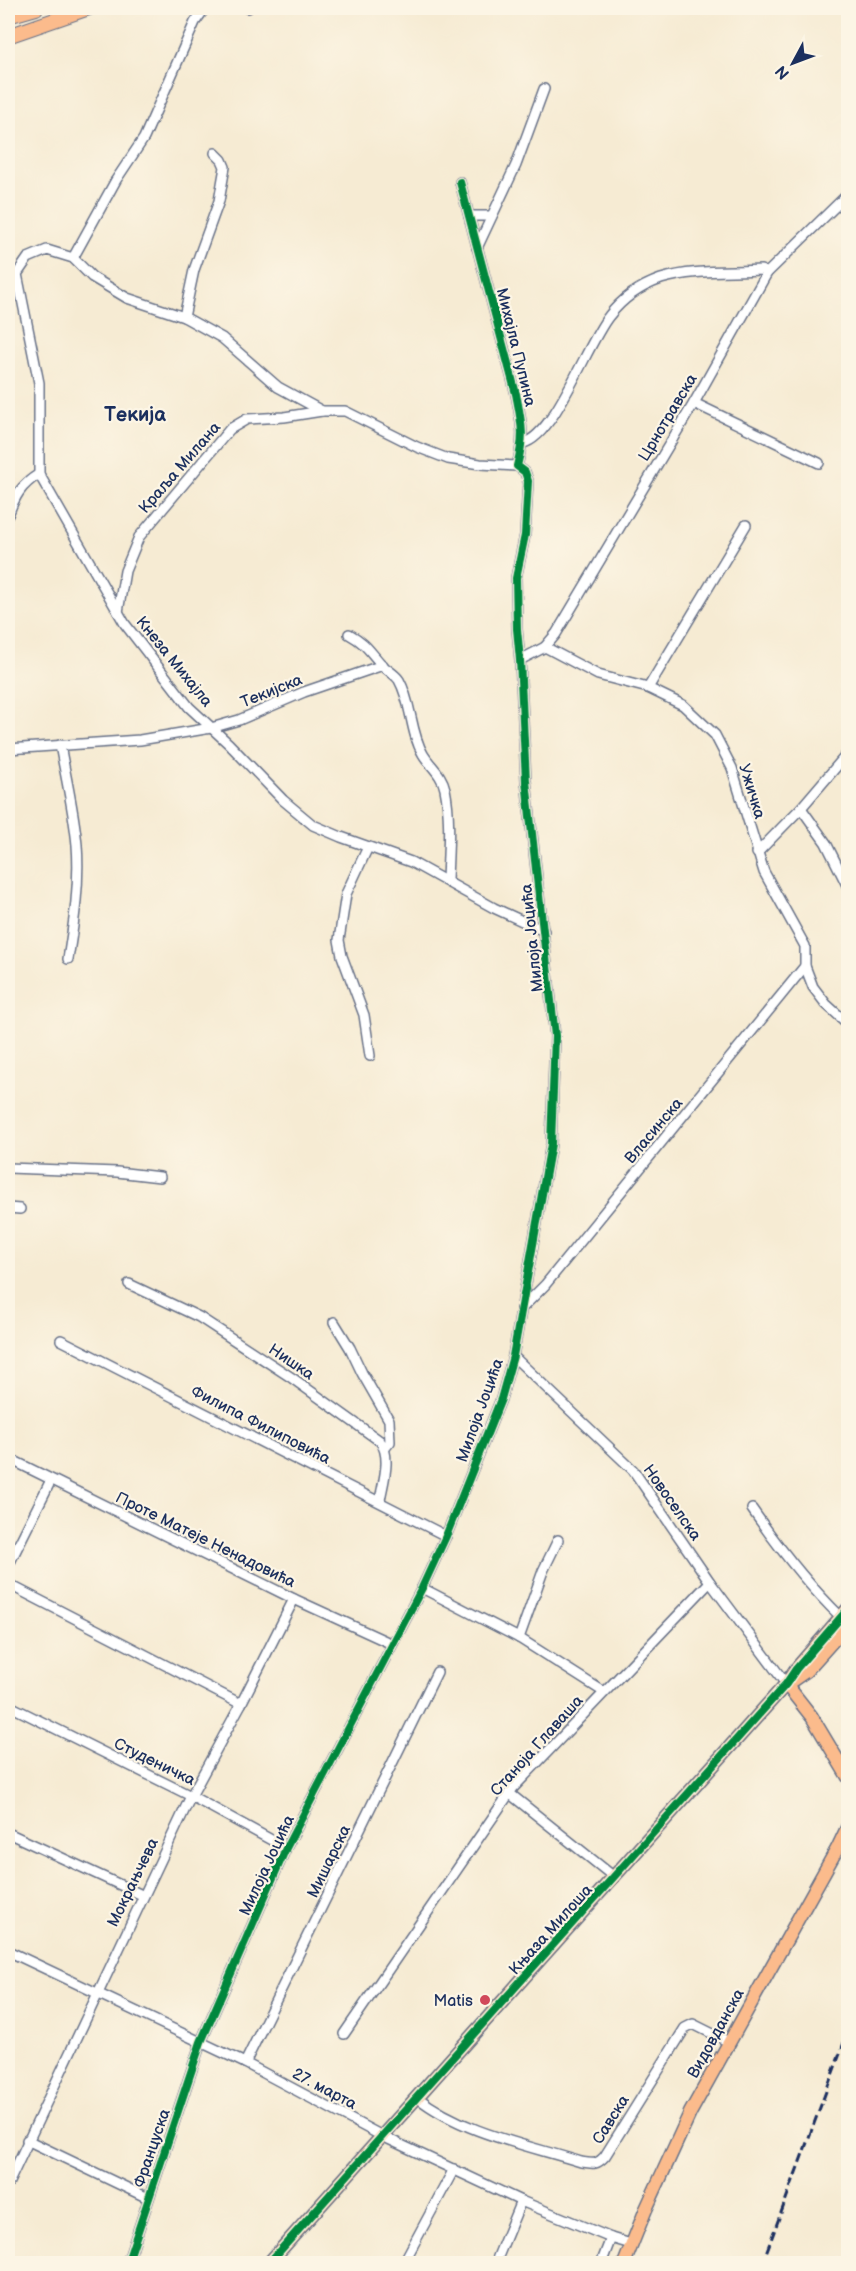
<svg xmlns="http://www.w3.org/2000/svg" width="856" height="2271" viewBox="0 0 856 2271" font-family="'Balsamiq Sans',sans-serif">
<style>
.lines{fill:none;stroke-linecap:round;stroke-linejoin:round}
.minor-casing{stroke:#687187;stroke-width:12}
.major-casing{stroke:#687187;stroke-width:15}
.highway-casing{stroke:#687187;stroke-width:16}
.minor{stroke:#fff;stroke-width:9}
.major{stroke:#fbbb8c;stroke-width:12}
.highway{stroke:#fbbb8c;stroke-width:14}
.rail{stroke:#1b2f5e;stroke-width:3;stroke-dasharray:9 4.5;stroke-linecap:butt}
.cycleway-casing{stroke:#fcf5e5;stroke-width:11}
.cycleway{stroke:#00873e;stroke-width:8}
.poi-dot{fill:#d1495b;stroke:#fcf5e5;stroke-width:2}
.labels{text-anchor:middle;stroke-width:4.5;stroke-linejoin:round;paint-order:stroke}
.street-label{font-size:16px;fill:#1b2f5e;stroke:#fcf5e5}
.poi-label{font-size:16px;fill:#1b2f5e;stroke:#fcf5e5;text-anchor:end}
.quarter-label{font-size:20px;font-weight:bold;fill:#1b2f5e;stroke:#fcf5e5}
</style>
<rect width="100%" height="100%" fill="#fcf5e5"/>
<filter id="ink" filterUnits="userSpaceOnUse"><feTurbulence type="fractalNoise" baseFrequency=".0167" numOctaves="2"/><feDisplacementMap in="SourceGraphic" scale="12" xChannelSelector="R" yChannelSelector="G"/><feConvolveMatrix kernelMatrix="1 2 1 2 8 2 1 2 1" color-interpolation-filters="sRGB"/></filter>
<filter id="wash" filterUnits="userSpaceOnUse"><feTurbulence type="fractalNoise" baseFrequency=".008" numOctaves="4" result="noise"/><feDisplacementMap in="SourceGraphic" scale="24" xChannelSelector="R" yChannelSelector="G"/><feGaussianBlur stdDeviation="1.35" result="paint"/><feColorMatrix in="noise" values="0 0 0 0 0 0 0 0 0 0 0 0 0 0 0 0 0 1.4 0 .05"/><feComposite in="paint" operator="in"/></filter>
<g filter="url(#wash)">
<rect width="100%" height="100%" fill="#f6ebd3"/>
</g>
<g filter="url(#ink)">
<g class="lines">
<!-- minor casing -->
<g class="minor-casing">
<g id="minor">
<path d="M247,8H248"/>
<path d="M469,216H491"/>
<path d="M477,248L516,165L544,89"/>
<path d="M73,258L116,180L144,138L195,22L205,8"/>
<path d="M184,317L194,270L219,201L225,167L222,160L215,153"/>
<path d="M694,403L819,463"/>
<path d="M523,443C555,436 587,343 609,316C622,299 641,286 661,279C693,269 728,272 761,270L767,273"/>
<path d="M517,466L480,464L448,459L417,447L345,411H322L278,387L222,338L184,317L127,298L92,277L73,258L47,250L28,258L17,274L39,383V474L125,624L189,707L229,744L283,800L313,825L341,837L411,862L494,908L544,931"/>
<path d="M8,515C15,496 21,485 39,474"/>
<path d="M118,612L125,571L139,537L230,429L247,419L284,417L322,411"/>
<path d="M349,634C367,644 369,651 382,665C387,670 395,674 399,680C412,703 410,732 423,754C430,766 442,774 445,789C451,818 448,850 447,880"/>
<path d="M545,647L598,675L648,688L683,705L715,735L732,768L764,872L805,946V966L813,987L826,1004L848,1024"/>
<path d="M520,660L545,647L556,634L694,403L767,273L848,194"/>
<path d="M648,688L746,525"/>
<path d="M60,745C66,778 74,812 77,845C80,883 74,922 68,959"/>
<path d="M8,749L140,740L211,728L239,720L304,692L383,665"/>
<path d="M801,808L826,843L848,887"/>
<path d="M368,847L346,894L339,940L342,956L364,1015L370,1056"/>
<path d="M757,853L801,808L848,753"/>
<path d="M8,1168L117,1172L160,1177"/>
<path d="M8,1208L20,1209"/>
<path d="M129,1284L199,1317L292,1378L380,1441C392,1457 383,1482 380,1500"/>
<path d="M521,1309L545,1285L805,966"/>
<path d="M334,1322L350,1348L362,1373L389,1420L390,1442L385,1448"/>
<path d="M61,1340L446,1536"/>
<path d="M513,1356L633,1470L710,1582L786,1684"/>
<path d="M8,1458L294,1599L392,1644"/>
<path d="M752,1509C779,1548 807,1584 841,1617"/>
<path d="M8,1566L51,1480"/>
<path d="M8,1584L241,1704"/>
<path d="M422,1588L519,1638L604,1692"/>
<path d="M519,1638L543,1571L558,1540"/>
<path d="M8,1705L191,1796L286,1848"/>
<path d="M509,1793L614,1877"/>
<path d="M8,1833L142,1895"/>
<path d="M8,1951L245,2063L382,2136L521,2201L611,2238L631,2244"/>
<path d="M344,2034L513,1788L710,1582"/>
<path d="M245,2063L437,1672"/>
<path d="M417,2097C462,2133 527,2145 581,2162C593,2164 597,2165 605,2156L685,2028L693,2024L729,2042"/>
<path d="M27,2140L148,2198"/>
<path d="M8,2184L191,1796L241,1704L294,1599"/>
<path d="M8,2262L11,2264"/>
<path d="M127,2264L201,2042L286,1848L422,1588L446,1536L501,1399L513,1356L551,1144L555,1036L526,781L520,660L517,629L516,578L525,535L528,481L525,472L517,466C525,435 522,425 516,394L460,182"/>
<path d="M403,2264L454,2169"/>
<path d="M495,2264L521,2201"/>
<path d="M601,2264L611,2238"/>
</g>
</g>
<!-- major casing -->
<g class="major-casing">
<g id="major">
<path d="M790,1682L806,1671L848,1624"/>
<path d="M786,1684L812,1717L848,1777"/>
<path d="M268,2264L786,1684L796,1669L848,1609"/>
<path d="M624,2264L646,2209L690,2113L837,1849L848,1826"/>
</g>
</g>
<!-- highway casing -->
<g class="highway-casing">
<g id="highway">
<path d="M8,16L36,8"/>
<path d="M8,36L89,8"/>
</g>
</g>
<!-- minor -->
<use href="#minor" class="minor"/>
<!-- major -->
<use href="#major" class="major"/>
<!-- highway -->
<use href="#highway" class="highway"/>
<!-- rail -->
<path class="rail" d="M762,2264L848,2032"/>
<!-- cycleway casing -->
<g class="cycleway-casing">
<g id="cycleway">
<path d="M127,2264L201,2042L286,1848L422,1588L446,1536L501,1399L513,1356L551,1144L555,1036L526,781L520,660L517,629L516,578L525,535L528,481L525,472L517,466C525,435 522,425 516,394L460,182"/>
<path d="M268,2264L786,1684L796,1669L848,1609"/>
</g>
</g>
<!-- cycleway -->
<use href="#cycleway" class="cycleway"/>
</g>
</g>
<!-- markers -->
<circle class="poi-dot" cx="485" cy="2000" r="6"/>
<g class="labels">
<!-- street labels -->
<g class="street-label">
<text transform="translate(517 347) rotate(76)" y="6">Михајла Пупина</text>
<text transform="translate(667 417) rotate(-59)" y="6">Црнотравска</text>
<text transform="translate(179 467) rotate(-49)" y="6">Краља Милана</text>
<text transform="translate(175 661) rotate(51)" y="6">Кнеза Михајла</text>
<text transform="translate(271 690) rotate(-22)" y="6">Текијска</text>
<text transform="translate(753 791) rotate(73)" y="6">Ужичка</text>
<text transform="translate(531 938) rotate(-96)" y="6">Милоја Јоцића</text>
<text transform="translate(653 1130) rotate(-50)" y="6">Власинска</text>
<text transform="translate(292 1361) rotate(34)" y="6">Нишка</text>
<text transform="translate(479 1410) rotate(-70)" y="6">Милоја Јоцића</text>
<text transform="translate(261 1424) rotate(27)" y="6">Филипа Филиповића</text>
<text transform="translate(673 1502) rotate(55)" y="6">Новоселска</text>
<text transform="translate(206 1539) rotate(26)" y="6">Проте Матеје Ненадовића</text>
<text transform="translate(536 1745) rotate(-48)" y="6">Станоја Главаша</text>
<text transform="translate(155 1761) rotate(26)" y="6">Студеничка</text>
<text transform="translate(328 1861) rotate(-64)" y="6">Мишарска</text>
<text transform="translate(266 1865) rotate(-65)" y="6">Милоја Јоцића</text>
<text transform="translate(132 1882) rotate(-64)" y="6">Мокрањчева</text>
<text transform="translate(550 1929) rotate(-48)" y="6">Књаза Милоша</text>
<text transform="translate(715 2033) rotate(-61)" y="6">Видовданска</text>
<text transform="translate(325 2088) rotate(28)" y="6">27. марта</text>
<text transform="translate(610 2119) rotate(-58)" y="6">Савска</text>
<text transform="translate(151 2148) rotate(-71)" y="6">Француска</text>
</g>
<!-- poi labels -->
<g class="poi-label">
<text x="473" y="2006">Matis</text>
</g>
<!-- quarter labels -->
<g class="quarter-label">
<text x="135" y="421">Текија</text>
</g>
</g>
<!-- margin -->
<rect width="856" height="2271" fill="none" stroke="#fcf5e5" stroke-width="30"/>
<!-- north arrow -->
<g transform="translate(793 63) rotate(229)" stroke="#fcf5e5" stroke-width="4.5" paint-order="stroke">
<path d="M0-4.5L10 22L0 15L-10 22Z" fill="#1b2f5e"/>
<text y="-9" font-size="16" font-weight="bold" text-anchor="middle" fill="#1b2f5e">N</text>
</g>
</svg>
